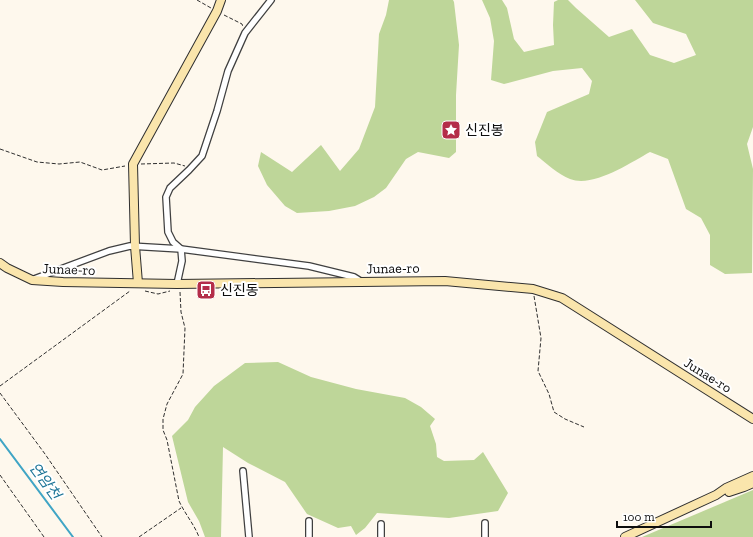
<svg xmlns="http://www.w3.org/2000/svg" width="753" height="537" viewBox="0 0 753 537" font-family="'Zilla Slab','Noto Sans KR',serif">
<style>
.forest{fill:#bed699}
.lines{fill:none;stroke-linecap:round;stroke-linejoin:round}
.stream{stroke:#40a5c5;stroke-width:2}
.street-casing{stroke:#404040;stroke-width:8}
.secondary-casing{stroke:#2f2f2f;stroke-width:10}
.path{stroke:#2f2f2f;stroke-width:1;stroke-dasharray:4 2;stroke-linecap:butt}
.street{stroke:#fff;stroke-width:5.5}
.secondary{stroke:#fae5ac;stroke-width:8}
.labels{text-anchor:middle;stroke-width:4;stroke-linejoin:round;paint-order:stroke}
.poi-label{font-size:14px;fill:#0d0d0d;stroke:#fff;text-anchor:start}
.street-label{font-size:14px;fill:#0d0d0d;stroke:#fff}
.water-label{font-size:15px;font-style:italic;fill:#1d7597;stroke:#fff}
</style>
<rect width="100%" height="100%" fill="#fef8ed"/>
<!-- forest -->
<g class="forest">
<path d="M389,0H453L454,2L459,45L456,95V152L449,158L418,152L406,159L386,188L374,197L355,206L329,211L297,213L285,206L267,185L258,166L261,152L292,172L321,145L340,171L359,149L375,107L379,34L386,15Z"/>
<path d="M482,0H502L507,8L514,39L524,52L554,45L553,25L554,2L558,0H568L576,8L609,37L632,29L650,55L674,63L696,55L686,34L653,23L635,0H753V127L747,144L753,169L752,273L725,274L710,265V235L701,218L686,209L668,159L650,152C630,163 593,188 570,179C558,174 547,164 537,156L535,142L547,112L589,94L592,81L582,68L553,71L504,84L491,80L494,41L490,18Z"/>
<path d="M278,362L311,377L356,389L405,398L421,407L435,419L430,426L436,444L437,457L444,461L474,460L483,452L508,493L498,511L449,518L377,513L365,528L356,535L351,526L338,528L307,514L285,482L248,463L223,447L221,537H205L199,521L188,502L172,436L188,420L195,407L214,386L245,363Z"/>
<path d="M753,490V537H642Z"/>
</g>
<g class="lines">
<!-- stream -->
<path class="stream" d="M0,439L73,537"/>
<!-- street casing -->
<g class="street-casing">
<g id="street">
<path d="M34,279L109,251L130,246L181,249L309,266L354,277L362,282"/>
<path d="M177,284L182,261L181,249L173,242L168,232L166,197L170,188L189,170L202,156L217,111L228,71L245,33L271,0"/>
<path d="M243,471L249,537"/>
<path d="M381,524V537"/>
<path d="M309,537V521"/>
<path d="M485,537V523"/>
</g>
</g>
<!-- secondary casing -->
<g class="secondary-casing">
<g id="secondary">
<path d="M0,263L7,268L32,280L63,282L177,284L445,281L533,289L562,298L753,419"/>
<path d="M138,283L135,246L133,164L217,11L221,0"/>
<path d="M729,492L744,487L753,483"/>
<path d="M625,537L716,495L726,488L753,476"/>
</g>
</g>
<!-- path -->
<g class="path">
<path d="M197,0L211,8"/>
<path d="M224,15L242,24L243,27"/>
<path d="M0,149L37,162L59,164L80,162L102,170L125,166"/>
<path d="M141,164L174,163L185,166"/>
<path d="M145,291L158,294L170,291"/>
<path d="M180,292L181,312L185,328L183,374L167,404L163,419V430L167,440L179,501C185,514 194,524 199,537"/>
<path d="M534,296L541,338L538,371L549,394L554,412L565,419L584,427"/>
<path d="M0,386L130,291"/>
<path d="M0,393L45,454L102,537"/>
<path d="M0,475L44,537"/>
<path d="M139,537L181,508"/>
</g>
<!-- street -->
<use href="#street" class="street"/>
<!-- secondary -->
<use href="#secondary" class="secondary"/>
</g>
<!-- icons -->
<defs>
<g id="sight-square" transform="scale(1)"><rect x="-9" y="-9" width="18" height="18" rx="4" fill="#b42d49" stroke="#fff"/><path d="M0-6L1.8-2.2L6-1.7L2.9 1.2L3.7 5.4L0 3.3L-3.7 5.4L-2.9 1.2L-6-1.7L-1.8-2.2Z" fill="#fff"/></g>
<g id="bus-square" transform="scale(1)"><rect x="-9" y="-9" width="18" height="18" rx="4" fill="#b42d49" stroke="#fff"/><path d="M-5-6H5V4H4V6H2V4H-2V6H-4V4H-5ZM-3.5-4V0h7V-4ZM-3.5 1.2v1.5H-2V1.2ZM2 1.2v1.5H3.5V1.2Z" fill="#fff"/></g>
</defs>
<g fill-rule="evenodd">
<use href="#sight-square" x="451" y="130"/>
<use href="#bus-square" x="206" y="290"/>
</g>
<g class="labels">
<!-- poi labels -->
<g class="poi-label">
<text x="465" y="135">신진봉</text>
<text x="220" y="295">신진동</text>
</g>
<!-- street labels -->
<g class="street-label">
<text transform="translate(393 268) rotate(-1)" y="5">Junae-ro</text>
<text transform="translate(69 269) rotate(2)" y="5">Junae-ro</text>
<text transform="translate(708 375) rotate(32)" y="5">Junae-ro</text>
</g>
<!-- water labels -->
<g class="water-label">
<text transform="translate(45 481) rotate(54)" y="5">연암천</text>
</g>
</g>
<!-- scale -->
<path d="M617 521v6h94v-6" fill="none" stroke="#0d0d0d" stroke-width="2"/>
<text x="623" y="521" font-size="12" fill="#0d0d0d" stroke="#ffffff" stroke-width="3" paint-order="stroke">100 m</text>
</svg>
